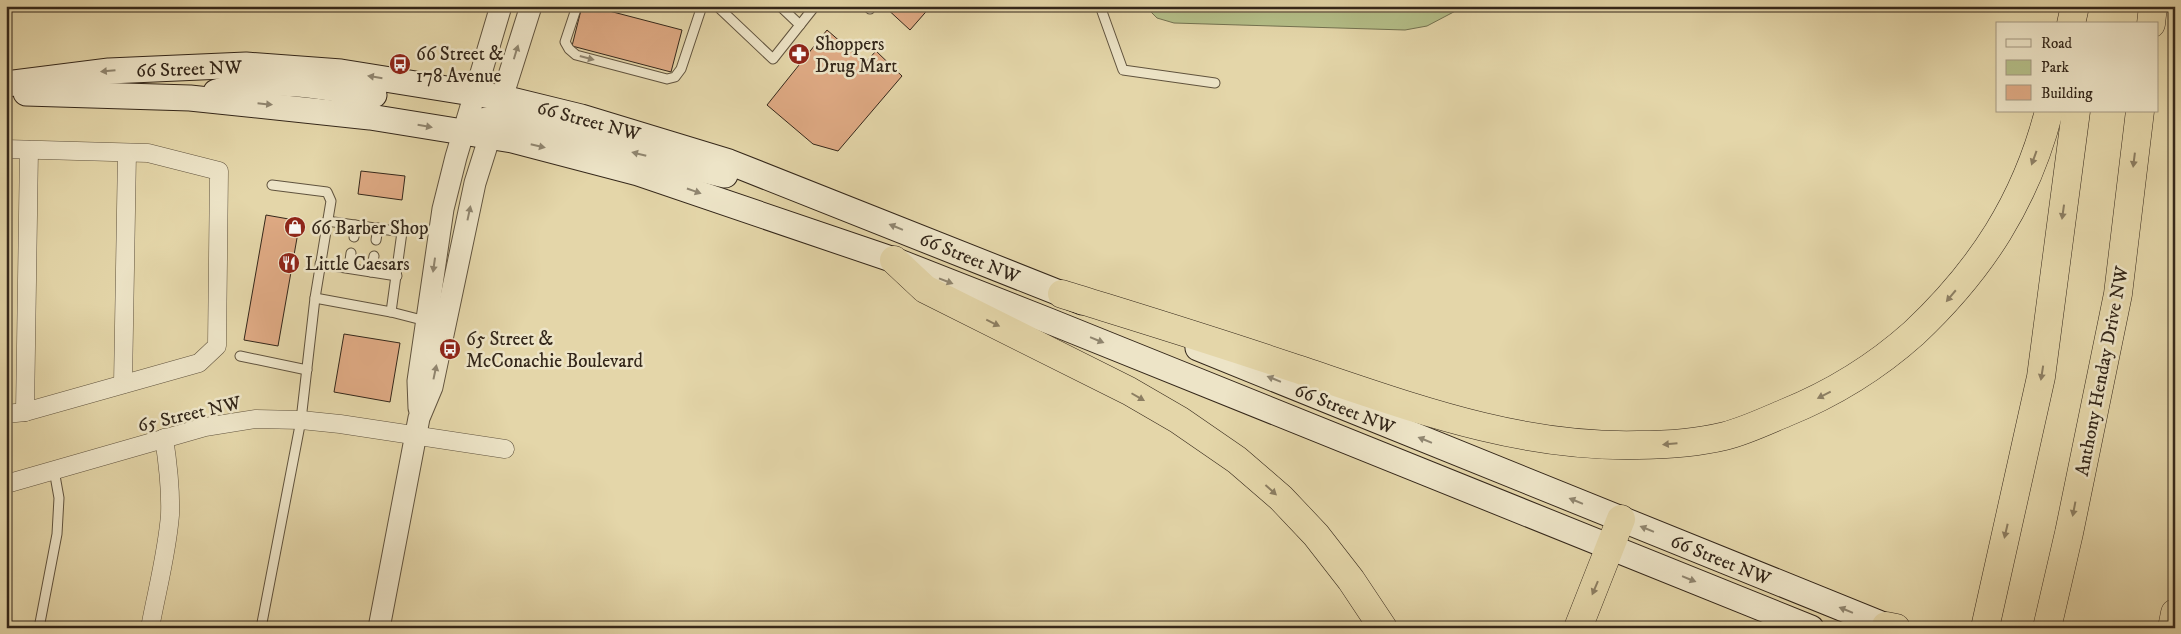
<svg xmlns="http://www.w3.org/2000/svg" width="2181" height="634" viewBox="0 0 2181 634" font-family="'IM FELL DW Pica',serif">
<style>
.green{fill:#b4be88;stroke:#747251}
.building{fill:#dfaa84;stroke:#34271a}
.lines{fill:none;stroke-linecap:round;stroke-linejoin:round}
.service-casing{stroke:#60533e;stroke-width:11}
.minor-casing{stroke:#60533e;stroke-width:19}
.tertiary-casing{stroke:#60533e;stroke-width:23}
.secondary-casing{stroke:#34271a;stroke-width:27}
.motorway-casing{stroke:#34271a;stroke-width:29}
.service{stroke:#ede4c7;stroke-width:9}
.minor{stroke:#ede4c7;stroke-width:18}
.tertiary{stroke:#ede4c7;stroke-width:21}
.secondary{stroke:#ede4c7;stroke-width:25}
.motorway{stroke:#e4d6a9;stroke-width:28}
.oneway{fill:#908670}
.oneway2{fill:#8c7e62}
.labels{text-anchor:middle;stroke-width:5;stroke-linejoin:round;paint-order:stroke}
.poi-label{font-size:19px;fill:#34271a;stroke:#ede4c7;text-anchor:start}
.street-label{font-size:19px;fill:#34271a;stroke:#ede4c7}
</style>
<rect width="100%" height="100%" fill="#e4d6a9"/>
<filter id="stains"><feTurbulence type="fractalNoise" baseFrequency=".004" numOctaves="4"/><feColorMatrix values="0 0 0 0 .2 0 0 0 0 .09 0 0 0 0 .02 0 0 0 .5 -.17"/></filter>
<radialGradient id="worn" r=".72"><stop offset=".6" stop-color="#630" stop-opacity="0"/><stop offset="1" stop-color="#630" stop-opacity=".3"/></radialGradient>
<!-- green -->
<path class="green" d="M1145,6H1465L1427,26L1405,30L1174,23L1157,18Z"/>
<!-- building -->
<g class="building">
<path d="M582,6H590L682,30L671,72L572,46Z"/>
<path d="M884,6H931L910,30Z"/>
<path d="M827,30L865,63L876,51L902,76L838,151L813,144L767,105Z"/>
<path d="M361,171L405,176L402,200L358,194Z"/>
<path d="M266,215L300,221L278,346L244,340Z"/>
<path d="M344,334L400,343L390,402L334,392Z"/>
</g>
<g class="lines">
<!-- service casing -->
<g class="service-casing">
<g id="service">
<path d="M577,6L565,42L569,49L576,55L667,79L675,77L681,69L702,6"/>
<path d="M717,6L773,59L815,6"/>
<path d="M780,6L800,25"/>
<path d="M867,6L870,9"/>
<path d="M1100,6L1123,70L1215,83"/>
<path d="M327,221L402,232L391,312"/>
<path d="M354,237L355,225"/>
<path d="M376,240L378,228"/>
<path d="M320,264L397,276"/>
<path d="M349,268L351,253"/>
<path d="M371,272L374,256"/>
<path d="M315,298L391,312L426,321"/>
<path d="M240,356L307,370"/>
<path d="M39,628L57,534L59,498L54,470"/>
<path d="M261,628L301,420L315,298L331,201L327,192L272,185"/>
</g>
</g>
<!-- minor casing -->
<g class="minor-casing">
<g id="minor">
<path d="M6,149L148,153L219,171L217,346L199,363L25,412L6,414"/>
<path d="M123,384L127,153"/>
<path d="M25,412L29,150"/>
<path d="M6,484L205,427L256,419L301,420L340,424L505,449"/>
<path d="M150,628C157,590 167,553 170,515C171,489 168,464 164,438"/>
</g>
</g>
<!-- tertiary casing -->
<g class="tertiary-casing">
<g id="tertiary">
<path d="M419,408L418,381L443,209L456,157L501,6"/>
<path d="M379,628L419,418L432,387L475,183L531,6"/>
</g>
</g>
<!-- secondary casing -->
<g class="secondary-casing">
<g id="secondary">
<path d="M6,84L109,71L246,65L341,72L503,98L581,117L729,162L1082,302"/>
<path d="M216,92C227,89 239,86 250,85C291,79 334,89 374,95"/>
<path d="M26,93L190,98L370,117L512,140L638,173L894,260L1049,321L1811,628"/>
<path d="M467,129L481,121L496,119L725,175"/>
<path d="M1198,348L1891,628"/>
</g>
</g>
<!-- motorway casing -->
<g class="motorway-casing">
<g id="motorway">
<path d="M2071,24L2075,6"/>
<path d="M2151,24L2153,6"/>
<path d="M894,260L925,289L1129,391L1179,420L1237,460L1281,498L1316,535L1351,580L1383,628"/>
<path d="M1062,294C1139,318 1215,341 1291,367C1406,405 1515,448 1638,445C1667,445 1696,443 1725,436C1745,431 1766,421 1785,413C1832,394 1876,367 1914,333C1981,270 2026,201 2049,111"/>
<path d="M1886,626L1896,628"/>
<path d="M1578,628L1621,519"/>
<path d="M1985,628L2041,377L2076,111"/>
<path d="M2047,628L2069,533L2118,294L2140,111"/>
<path d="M2172,628L2175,613"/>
</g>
</g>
<!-- service -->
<use href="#service" class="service"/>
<!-- minor -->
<use href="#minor" class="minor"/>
<!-- tertiary -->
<use href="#tertiary" class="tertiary"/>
<!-- secondary -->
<use href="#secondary" class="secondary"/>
<!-- motorway -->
<use href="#motorway" class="motorway"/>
</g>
<!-- one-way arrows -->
<defs><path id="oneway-solid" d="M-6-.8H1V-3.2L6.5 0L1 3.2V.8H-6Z" transform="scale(1.25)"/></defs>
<g class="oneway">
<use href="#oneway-solid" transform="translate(516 52) rotate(-73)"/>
<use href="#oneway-solid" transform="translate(587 58) rotate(15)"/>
<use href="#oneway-solid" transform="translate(108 71) rotate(175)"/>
<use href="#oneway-solid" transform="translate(375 77) rotate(-171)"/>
<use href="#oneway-solid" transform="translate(265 104) rotate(6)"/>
<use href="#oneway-solid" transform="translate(425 126) rotate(10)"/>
<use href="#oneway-solid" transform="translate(538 146) rotate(13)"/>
<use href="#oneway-solid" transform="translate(639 154) rotate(-166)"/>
<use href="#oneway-solid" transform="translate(694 191) rotate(19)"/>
<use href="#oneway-solid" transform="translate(469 213) rotate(-78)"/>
<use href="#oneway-solid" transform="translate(896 227) rotate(-158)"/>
<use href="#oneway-solid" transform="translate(434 265) rotate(98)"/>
<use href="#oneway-solid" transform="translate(946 281) rotate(21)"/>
<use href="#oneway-solid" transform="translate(1097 340) rotate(22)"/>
<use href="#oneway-solid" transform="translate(435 372) rotate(-78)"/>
<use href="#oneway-solid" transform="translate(1274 379) rotate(-158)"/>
<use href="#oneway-solid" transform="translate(1425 440) rotate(-158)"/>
<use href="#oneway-solid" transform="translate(1576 501) rotate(-158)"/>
<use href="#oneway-solid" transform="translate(1647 529) rotate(-158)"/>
<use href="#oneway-solid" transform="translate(1689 579) rotate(22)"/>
<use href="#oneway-solid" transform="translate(1846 610) rotate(-158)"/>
</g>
<g class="oneway2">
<use href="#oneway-solid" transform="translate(2034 158) rotate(110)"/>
<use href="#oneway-solid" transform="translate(2134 160) rotate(97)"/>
<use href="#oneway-solid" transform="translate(2063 212) rotate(98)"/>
<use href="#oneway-solid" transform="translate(1951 296) rotate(130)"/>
<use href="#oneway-solid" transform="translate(993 323) rotate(26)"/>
<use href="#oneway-solid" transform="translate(2042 373) rotate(99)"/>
<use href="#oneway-solid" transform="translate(1824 395) rotate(153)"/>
<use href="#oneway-solid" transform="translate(1138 397) rotate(30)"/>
<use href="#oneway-solid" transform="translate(1670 444) rotate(175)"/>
<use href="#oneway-solid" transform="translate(1271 490) rotate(42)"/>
<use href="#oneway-solid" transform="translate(2074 509) rotate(101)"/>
<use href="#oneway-solid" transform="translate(2006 531) rotate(103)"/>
<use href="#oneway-solid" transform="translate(1595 588) rotate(113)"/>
</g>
<!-- icons -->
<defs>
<g id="pharmacy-disc" transform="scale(1.125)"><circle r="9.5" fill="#8f2418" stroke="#ede4c7"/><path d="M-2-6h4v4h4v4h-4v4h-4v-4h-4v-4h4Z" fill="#fff"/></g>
<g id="bus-disc" transform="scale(1.125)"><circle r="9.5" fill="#8f2418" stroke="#ede4c7"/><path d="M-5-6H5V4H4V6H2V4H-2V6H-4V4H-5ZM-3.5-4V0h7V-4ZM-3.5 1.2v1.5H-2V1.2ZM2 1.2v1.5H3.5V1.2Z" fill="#fff"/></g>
<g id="shop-disc" transform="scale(1.125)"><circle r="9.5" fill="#8f2418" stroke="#ede4c7"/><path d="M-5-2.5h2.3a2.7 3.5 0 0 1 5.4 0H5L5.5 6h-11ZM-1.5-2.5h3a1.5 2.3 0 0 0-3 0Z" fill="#fff"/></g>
<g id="restaurant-disc" transform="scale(1.125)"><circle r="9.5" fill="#8f2418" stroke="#ede4c7"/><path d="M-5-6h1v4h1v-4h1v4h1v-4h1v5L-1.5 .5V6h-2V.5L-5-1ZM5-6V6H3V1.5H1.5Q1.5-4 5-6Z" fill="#fff"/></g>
</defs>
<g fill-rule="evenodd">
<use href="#pharmacy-disc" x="799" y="54"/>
<use href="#bus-disc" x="400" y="64"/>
<use href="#shop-disc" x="295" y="227"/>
<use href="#restaurant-disc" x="289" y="263"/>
<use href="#bus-disc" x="450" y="349"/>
</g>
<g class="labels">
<!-- poi labels -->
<g class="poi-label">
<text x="815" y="50">Shoppers<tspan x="815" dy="22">Drug Mart</tspan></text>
<text x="416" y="60">66 Street &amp;<tspan x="416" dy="22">178 Avenue</tspan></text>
<text x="311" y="234">66 Barber Shop</text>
<text x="305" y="270">Little Caesars</text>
<text x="466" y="345">65 Street &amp;<tspan x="466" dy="22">McConachie Boulevard</tspan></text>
</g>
<!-- street labels -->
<g class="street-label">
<text transform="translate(189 68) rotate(-2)" y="7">66 Street NW</text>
<text transform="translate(589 120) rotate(15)" y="7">66 Street NW</text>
<text transform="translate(970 257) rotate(22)" y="7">66 Street NW</text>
<text transform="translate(2101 371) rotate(-79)" y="7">Anthony Henday Drive NW</text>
<text transform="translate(1345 408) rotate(22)" y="7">66 Street NW</text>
<text transform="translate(189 413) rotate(-13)" y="7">65 Street NW</text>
<text transform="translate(1721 559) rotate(22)" y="7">66 Street NW</text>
</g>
</g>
<!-- margin -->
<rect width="2181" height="634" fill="none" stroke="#e4d6a9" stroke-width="25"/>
<rect x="8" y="8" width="2166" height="619" fill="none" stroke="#34271a" stroke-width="2.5"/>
<rect x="12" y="12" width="2156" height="609" fill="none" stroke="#34271a"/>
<!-- legend -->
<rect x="1996" y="22" width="162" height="90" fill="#ede4c7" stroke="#a39882"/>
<rect x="2006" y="39" width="25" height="8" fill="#ede4c7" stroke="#a39882"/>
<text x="2041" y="48" font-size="15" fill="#34271a">Road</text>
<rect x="2006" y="60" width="25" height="15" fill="#b4be88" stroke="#a39882"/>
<text x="2041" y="72" font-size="15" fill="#34271a">Park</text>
<rect x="2006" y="85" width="25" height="15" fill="#dfaa84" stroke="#a39882"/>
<text x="2041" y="98" font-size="15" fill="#34271a">Building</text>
<rect width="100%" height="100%" filter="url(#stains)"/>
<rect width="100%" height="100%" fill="url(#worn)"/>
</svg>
